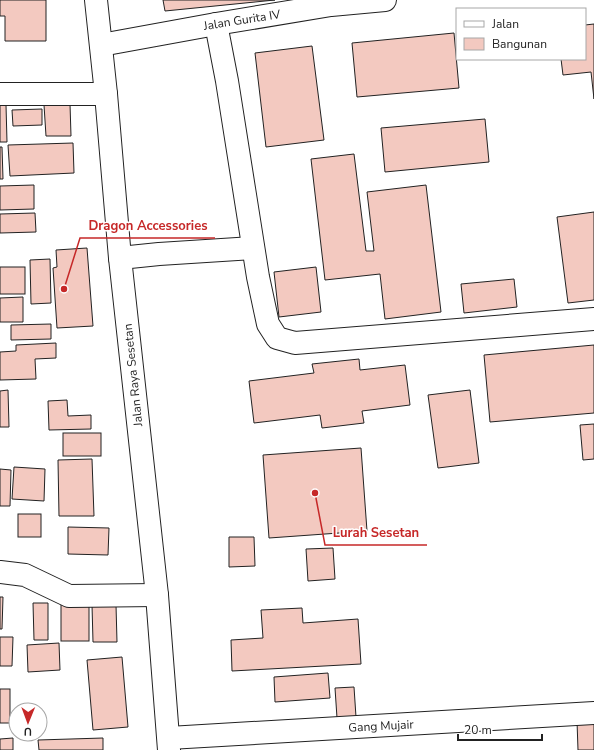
<svg xmlns="http://www.w3.org/2000/svg" width="594" height="750" viewBox="0 0 594 750" font-family="'Nunito Sans',sans-serif">
<style>
.building{fill:#f3c9c0;stroke:#222}
.lines{fill:none;stroke-linecap:round;stroke-linejoin:round}
.minor-casing{stroke:#222;stroke-width:24}
.secondary-casing{stroke:#222;stroke-width:24}
.minor{stroke:#fff;stroke-width:22}
.secondary{stroke:#fff;stroke-width:22}
.labels{text-anchor:middle;stroke-width:3;stroke-linejoin:round;paint-order:stroke}
.street-label{font-size:12px;fill:#222;stroke:#fff}
.leader{fill:none;stroke:#c62828;stroke-width:1.5}
.callout-dot{fill:#c62828;stroke:#fff;stroke-width:1.5}
.callout-label{font-size:13px;text-anchor:middle;font-weight:bold;fill:#c62828;stroke:#fff;stroke-width:3;stroke-linejoin:round;paint-order:stroke}
</style>
<rect width="100%" height="100%" fill="#fff"/>
<!-- building -->
<g class="building">
<path d="M0,0H46V41H5V16H0Z"/>
<path d="M163,0H275L165,11Z"/>
<path d="M594,24V99L591,72L563,75L561,59H585V25Z"/>
<path d="M454,33L459,88L357,97L352,43Z"/>
<path d="M312,46L324,140L266,147L255,53Z"/>
<path d="M70,104L71,136H46L44,105Z"/>
<path d="M0,105H6L7,142H0Z"/>
<path d="M42,109V125L13,126L12,110Z"/>
<path d="M485,119L489,162L385,172L381,128Z"/>
<path d="M73,143L74,173L10,176L8,145Z"/>
<path d="M0,147H2L3,179H0Z"/>
<path d="M354,154L366,251H374L367,192L426,185L441,312L385,319L380,274L325,280L311,159Z"/>
<path d="M34,185V209L0,210V186Z"/>
<path d="M594,212V300L568,303L557,217Z"/>
<path d="M35,213L36,232L0,233V214Z"/>
<path d="M87,248L93,326L57,328L53,268L57,267L56,250Z"/>
<path d="M50,259L51,303L31,304L30,260Z"/>
<rect x="0" y="267" width="25" height="27"/>
<path d="M316,267L321,312L279,317L274,272Z"/>
<path d="M514,279L517,307L464,313L461,284Z"/>
<path d="M23,297V322H0V298Z"/>
<path d="M51,324V339L11,340V325Z"/>
<path d="M56,343V358L35,359L36,379L0,380V352L16,351V345Z"/>
<path d="M594,345V413L490,422L484,355Z"/>
<path d="M359,359L360,370L405,365L410,405L362,411L364,423L322,428L320,415L254,423L249,381L314,373L312,364Z"/>
<path d="M8,390L9,427H0V391Z"/>
<path d="M470,390L479,463L438,468L428,395Z"/>
<path d="M67,400L68,416L91,415V429L49,430L48,401Z"/>
<path d="M594,424V459L583,460L580,425Z"/>
<rect x="63" y="433" width="38" height="23"/>
<path d="M361,448L367,531L269,538L263,455Z"/>
<path d="M92,459L94,516H59L58,460Z"/>
<path d="M14,467L45,469L44,501L12,499Z"/>
<path d="M0,469L11,470L10,506H0Z"/>
<rect x="18" y="514" width="23" height="23"/>
<path d="M68,527L109,528L108,555L68,554Z"/>
<path d="M229,537H254L255,566L229,567Z"/>
<path d="M333,548L335,579L308,581L306,549Z"/>
<path d="M0,597H3L2,629H0Z"/>
<path d="M33,603H48V640H34Z"/>
<rect x="61" y="604" width="28" height="37"/>
<path d="M92,605H116L117,642H93Z"/>
<path d="M302,608L303,623L358,619L361,664L232,671L231,640L263,638L261,610Z"/>
<path d="M0,637H13L12,666H0Z"/>
<path d="M59,643L60,670L28,672L27,645Z"/>
<path d="M122,657L128,727L93,730L87,660Z"/>
<path d="M328,673L330,698L275,702L274,677Z"/>
<path d="M354,687L356,717L337,718L335,688Z"/>
<rect x="0" y="689" width="10" height="34"/>
<path d="M594,720V750H578L577,721Z"/>
<path d="M13,738V750H0V739Z"/>
<path d="M103,738V750H39L38,740Z"/>
</g>
<g class="lines">
<!-- minor casing -->
<g class="minor-casing">
<g id="minor">
<path d="M216,24L227,81L258,277L268,324L277,338L295,343L594,319"/>
<path d="M101,45L216,24L331,5L385,0"/>
<path d="M0,94H106"/>
<path d="M120,258L159,254L253,248"/>
<path d="M0,572L25,575L69,596L157,595"/>
<path d="M169,738L594,713"/>
</g>
</g>
<!-- secondary casing -->
<g class="secondary-casing">
<path id="secondary" d="M96,0L106,94L120,258L157,595L169,750"/>
</g>
<!-- minor -->
<use href="#minor" class="minor"/>
<!-- secondary -->
<use href="#secondary" class="secondary"/>
</g>
<g class="labels">
<!-- street labels -->
<g class="street-label">
<text transform="translate(242 20) rotate(-9)" y="4">Jalan Gurita IV</text>
<text transform="translate(133 375) rotate(-96)" y="4">Jalan Raya Sesetan</text>
<text transform="translate(381 726) rotate(-3)" y="4">Gang Mujair</text>
</g>
</g>
<!-- callouts -->
<path class="leader" d="M64 289L80 238H215M315 493L325 545H427"/>
<g class="callout-dot">
<circle cx="64" cy="289" r="4"/>
<circle cx="315" cy="493" r="4"/>
</g>
<g class="callout-label">
<text x="148" y="230">Dragon Accessories</text>
<text x="376" y="537">Lurah Sesetan</text>
</g>
<!-- legend -->
<rect x="456" y="8" width="130" height="52" fill="#ffffff" stroke="#a7a7a7"/>
<rect x="464" y="21" width="20" height="6" fill="#ffffff" stroke="#a7a7a7"/>
<text x="492" y="28" font-size="12" fill="#222222">Jalan</text>
<rect x="464" y="38" width="20" height="12" fill="#f3c9c0" stroke="#a7a7a7"/>
<text x="492" y="48" font-size="12" fill="#222222">Bangunan</text>
<!-- north arrow -->
<g transform="translate(28 722) rotate(181)"><circle r="19" fill="#ffffff" stroke="#a7a7a7"/>
<path d="M0-3L7 15L0 10L-7 15Z" fill="#c62828"/>
<text y="-6" font-size="11" font-weight="bold" text-anchor="middle" fill="#222222">U</text>
</g>
<!-- scale -->
<path d="M458 734v6h84v-6" fill="none" stroke="#222222" stroke-width="2"/>
<text x="464" y="734" font-size="12" fill="#222222" stroke="#ffffff" stroke-width="3" paint-order="stroke">20 m</text>
</svg>
